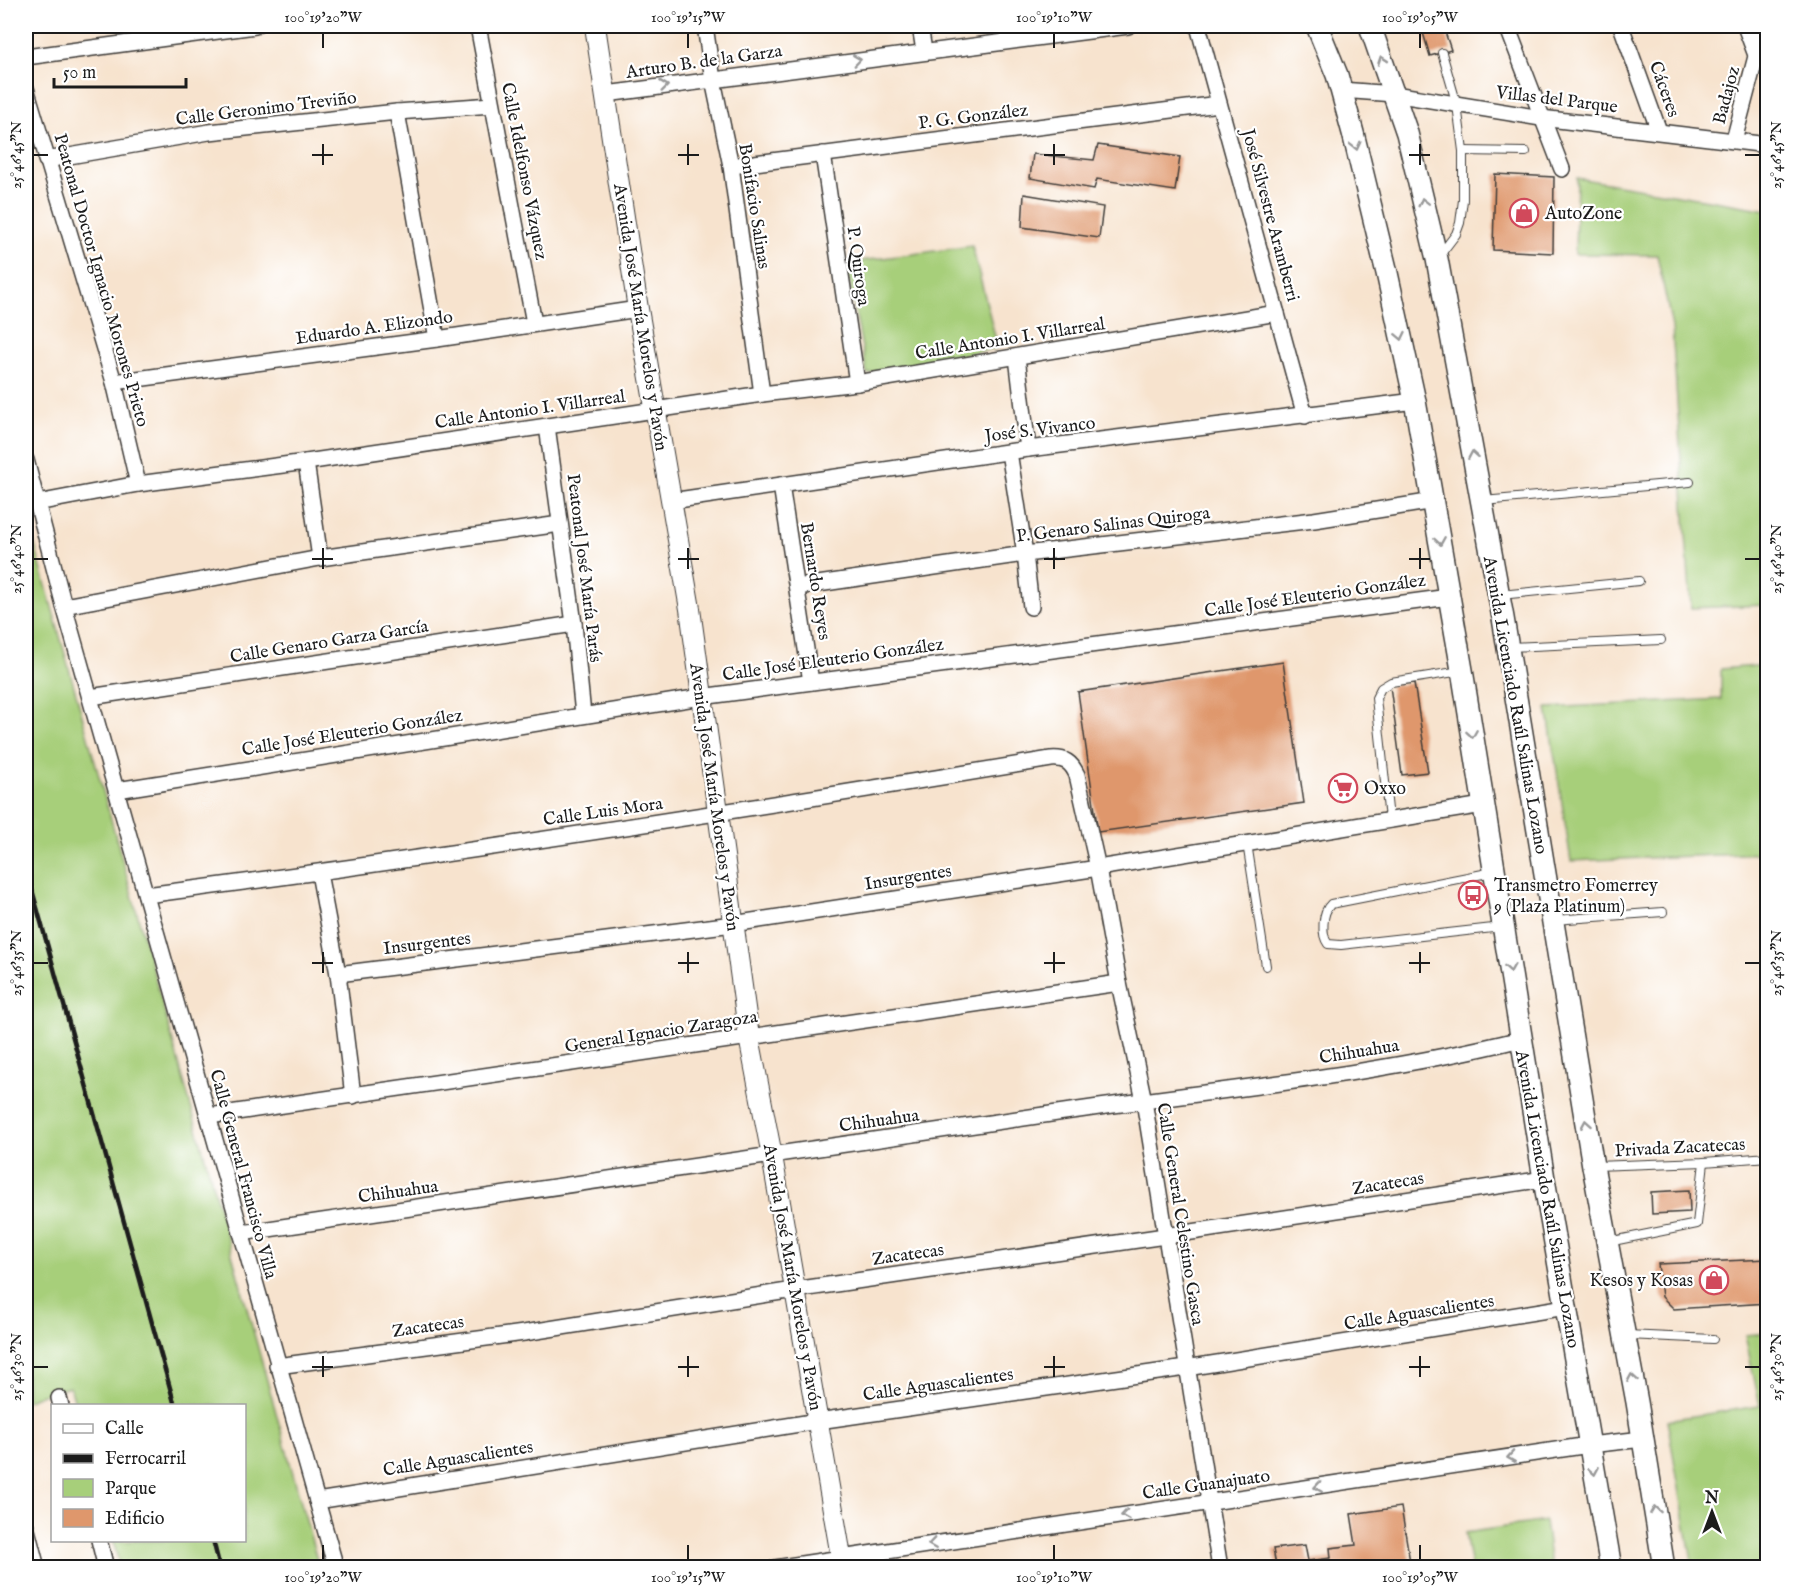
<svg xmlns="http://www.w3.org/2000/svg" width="1793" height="1593" viewBox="0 0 1793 1593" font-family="'IM FELL English',serif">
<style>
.green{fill:#a7cf7a;stroke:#62764b;stroke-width:1.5}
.building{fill:#df976c}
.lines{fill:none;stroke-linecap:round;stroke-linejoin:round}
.service-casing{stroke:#3d3a37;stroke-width:10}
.minor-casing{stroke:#3d3a37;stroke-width:18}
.tertiary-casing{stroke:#3d3a37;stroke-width:22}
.secondary-casing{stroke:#3d3a37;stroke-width:24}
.service{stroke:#fff;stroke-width:8}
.minor{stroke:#fff;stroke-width:15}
.tertiary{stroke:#fff;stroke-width:20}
.secondary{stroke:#fff;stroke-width:21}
.rail{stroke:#1c1c1c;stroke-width:4.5}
.oneway{stroke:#999}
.ticks{fill:none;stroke:#1c1c1c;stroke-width:2}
.labels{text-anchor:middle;stroke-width:4.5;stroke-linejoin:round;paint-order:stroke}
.street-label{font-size:18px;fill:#1c1c1c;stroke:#fff}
.poi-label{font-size:18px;fill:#1c1c1c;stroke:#fff;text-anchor:start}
.neatline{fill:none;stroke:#1c1c1c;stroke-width:2}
.ticks-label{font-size:15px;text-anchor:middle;fill:#1c1c1c}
</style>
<rect width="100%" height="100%" fill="#fff"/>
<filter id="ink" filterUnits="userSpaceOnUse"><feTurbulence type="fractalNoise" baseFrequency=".0167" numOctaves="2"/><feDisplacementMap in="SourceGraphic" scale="12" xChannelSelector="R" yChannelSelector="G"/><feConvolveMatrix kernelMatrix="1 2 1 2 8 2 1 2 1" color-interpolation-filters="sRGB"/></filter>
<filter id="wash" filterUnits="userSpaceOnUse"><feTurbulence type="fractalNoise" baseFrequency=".008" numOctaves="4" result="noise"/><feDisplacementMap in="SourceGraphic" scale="24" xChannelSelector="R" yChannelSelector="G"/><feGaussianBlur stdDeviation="1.35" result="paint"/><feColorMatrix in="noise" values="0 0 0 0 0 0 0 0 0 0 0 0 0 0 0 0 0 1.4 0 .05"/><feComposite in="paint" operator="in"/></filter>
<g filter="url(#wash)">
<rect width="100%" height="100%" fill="#f7e3ce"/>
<!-- green -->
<g class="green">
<path d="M1577,178L1767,210V605L1691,608L1672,327L1657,255L1575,254Z"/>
<path d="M972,246L998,348L867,374L846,263Z"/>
<path d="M26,514L319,1567H120L113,1541L244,1540V1406L76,1405L70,1387L43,1394L26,1401Z"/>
<path d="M1767,665V853L1571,861L1547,708L1721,699V669Z"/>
<path d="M1767,1333V1567H1693L1667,1420L1760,1406L1745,1335Z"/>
<path d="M1545,1521L1551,1567H1471L1465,1533Z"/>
</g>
<g id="blocks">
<!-- building -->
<g class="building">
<path d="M1421,26H1443L1451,50L1430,56Z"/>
<path d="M1098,145L1180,157L1175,191L1097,179L1094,189L1030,178L1033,154L1094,160Z"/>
<path d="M1495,174L1554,177L1553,253L1493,250Z"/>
<path d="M1024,194L1103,207L1099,238L1022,227Z"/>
<path d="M1283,662L1304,803L1098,832L1078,692Z"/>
<path d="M1414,683L1428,772L1402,775L1390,686Z"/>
<path d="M1689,1190L1690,1212L1652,1214L1651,1192Z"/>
<path d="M1768,1259V1303L1674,1309L1662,1297L1658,1264Z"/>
<path d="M1401,1507L1411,1568H1283V1565L1276,1566L1273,1549L1305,1545L1308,1561L1331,1558L1330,1548L1356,1545L1351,1514Z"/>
</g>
</g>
</g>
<g filter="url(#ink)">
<use href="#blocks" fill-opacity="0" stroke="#3d3a37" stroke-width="1.5"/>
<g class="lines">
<!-- service casing -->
<g class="service-casing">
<g id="service">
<path d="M1463,151L1526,152"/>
<path d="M1440,255L1456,234L1460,223L1463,200V151L1457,105L1442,53"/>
<path d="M1483,501L1690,482"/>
<path d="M1500,595L1639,581"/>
<path d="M1509,647L1661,640"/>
<path d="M1389,819L1376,698L1381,688L1391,682L1461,671"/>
<path d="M1247,843L1266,966"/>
<path d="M1493,872L1331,904C1322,912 1321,935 1328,944L1341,945L1502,927"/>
<path d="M1554,920L1663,912"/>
<path d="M1595,1166L1704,1162L1768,1157"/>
<path d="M1608,1242L1697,1224L1704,1162"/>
<path d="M1627,1335L1713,1339"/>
</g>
</g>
<!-- minor casing -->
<g class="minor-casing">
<g id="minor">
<path d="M478,26L534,323"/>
<path d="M705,26L713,80L731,166L762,394"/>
<path d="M920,26L924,51"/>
<path d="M1198,26L1305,416"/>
<path d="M1507,26L1562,169"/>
<path d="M1621,26L1659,131"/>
<path d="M1745,26L1756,55"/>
<path d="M26,57L255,26"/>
<path d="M26,88L114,382L138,484"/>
<path d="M1341,90L1394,94L1541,118L1768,145"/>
<path d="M606,94L1128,26"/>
<path d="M397,112L437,339"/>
<path d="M1734,140L1764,26"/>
<path d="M823,154L857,383"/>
<path d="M46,160L209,132L397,112L492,105"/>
<path d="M731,166L1219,104"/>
<path d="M1017,357L1028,449"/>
<path d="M114,382L437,339L638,309"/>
<path d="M547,426L574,624L583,715"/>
<path d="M1009,452L1025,554L1031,607"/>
<path d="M26,460L64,606L336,1568"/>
<path d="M306,462L320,558"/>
<path d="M781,485L811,682"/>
<path d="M671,501L1028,449L1415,401"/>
<path d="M37,503L138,484L306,462L762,394L857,383L1277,313"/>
<path d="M797,587L1025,554L1314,520L1434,501"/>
<path d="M64,606L320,558L560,524"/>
<path d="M90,697L574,624"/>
<path d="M117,790L701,697L1449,597"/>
<path d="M319,873L338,974L353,1096"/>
<path d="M146,895C449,856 750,809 1051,759C1065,758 1071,762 1077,775L1098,868L1119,983L1144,1101L1220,1568"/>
<path d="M338,974L733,924L1098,868L1483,805"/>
<path d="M209,1116L1119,983"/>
<path d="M241,1233C518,1193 795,1153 1071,1111C1222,1089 1373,1076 1521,1039"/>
<path d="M277,1366L524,1333L794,1290L1165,1236L1544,1179"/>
<path d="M59,1398L61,1406"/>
<path d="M317,1501L818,1421L1186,1368L1566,1307"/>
<path d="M26,1526L37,1568"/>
<path d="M99,1540L106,1568"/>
<path d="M775,1568L1589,1445L1643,1439"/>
</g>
</g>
<!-- tertiary casing -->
<g class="tertiary-casing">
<path id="tertiary" d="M595,26L638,309L690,609L749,1037L772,1156L843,1568"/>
</g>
<!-- secondary casing -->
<g class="secondary-casing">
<g id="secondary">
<path d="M1317,26L1337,75L1353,133L1387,273L1415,401L1462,670L1544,1179L1611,1568"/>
<path d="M1370,26L1407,133L1437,259L1503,618L1593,1166L1637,1402L1664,1568"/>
</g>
</g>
<!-- service -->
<use href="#service" class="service"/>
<!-- minor -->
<use href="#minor" class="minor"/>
<!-- tertiary -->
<use href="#tertiary" class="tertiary"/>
<!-- secondary -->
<use href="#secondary" class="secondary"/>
<!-- rail -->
<g class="rail">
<path d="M26,868L175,1406"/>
<path d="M213,1540L220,1568"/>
</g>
</g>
<!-- one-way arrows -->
<defs><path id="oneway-chevron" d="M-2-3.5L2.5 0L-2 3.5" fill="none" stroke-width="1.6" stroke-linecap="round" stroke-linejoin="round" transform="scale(1.5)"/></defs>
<g class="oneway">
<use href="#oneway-chevron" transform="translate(857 60) rotate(-8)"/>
<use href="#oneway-chevron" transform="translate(1382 60) rotate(-109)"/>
<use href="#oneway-chevron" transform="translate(664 86) rotate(-7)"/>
<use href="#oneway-chevron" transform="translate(1356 146) rotate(76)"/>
<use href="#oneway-chevron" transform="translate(1423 202) rotate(-104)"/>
<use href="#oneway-chevron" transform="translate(1401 336) rotate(78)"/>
<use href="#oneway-chevron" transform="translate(1473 455) rotate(-100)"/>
<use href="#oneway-chevron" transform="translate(1440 541) rotate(81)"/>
<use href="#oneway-chevron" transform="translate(1472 734) rotate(81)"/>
<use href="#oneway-chevron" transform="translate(1510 968) rotate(81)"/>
<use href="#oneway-chevron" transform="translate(1586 1124) rotate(-100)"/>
<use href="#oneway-chevron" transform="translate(1632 1378) rotate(-100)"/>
<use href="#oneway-chevron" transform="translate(1511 1457) rotate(171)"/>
<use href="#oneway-chevron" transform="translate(1594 1471) rotate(80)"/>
<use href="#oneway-chevron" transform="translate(1318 1487) rotate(171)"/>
<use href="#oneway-chevron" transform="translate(1655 1510) rotate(-99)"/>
<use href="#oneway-chevron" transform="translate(1125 1515) rotate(172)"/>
<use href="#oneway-chevron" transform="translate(932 1544) rotate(172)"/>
</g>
</g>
<!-- ticks -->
<path class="ticks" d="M323,33V48M688,33V48M1054,33V48M1420,33V48M323,144V165M688,144V165M1054,144V165M1420,144V165M33,155H48M312,155H333M678,155H699M1044,155H1065M1409,155H1430M1745,155H1760M323,548V569M688,548V569M1054,548V569M1420,548V569M33,559H48M312,559H333M678,559H699M1044,559H1065M1409,559H1430M1745,559H1760M323,952V973M688,952V973M1054,952V973M1420,952V973M33,963H48M312,963H333M678,963H699M1044,963H1065M1409,963H1430M1745,963H1760M323,1356V1377M688,1356V1377M1054,1356V1377M1420,1356V1377M33,1367H48M312,1367H333M678,1367H699M1044,1367H1065M1409,1367H1430M1745,1367H1760M323,1545V1560M688,1545V1560M1054,1545V1560M1420,1545V1560"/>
<!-- icons -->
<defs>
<g id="shop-ring" transform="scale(1.5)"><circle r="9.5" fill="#fff" stroke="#d1495b" stroke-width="1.5"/><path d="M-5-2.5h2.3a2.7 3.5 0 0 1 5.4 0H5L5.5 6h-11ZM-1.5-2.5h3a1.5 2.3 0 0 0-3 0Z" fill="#d1495b"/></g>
<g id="supermarket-ring" transform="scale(1.5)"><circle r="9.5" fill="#fff" stroke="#d1495b" stroke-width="1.5"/><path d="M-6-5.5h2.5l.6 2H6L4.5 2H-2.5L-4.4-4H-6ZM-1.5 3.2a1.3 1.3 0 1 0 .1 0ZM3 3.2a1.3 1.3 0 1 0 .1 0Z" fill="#d1495b"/></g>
<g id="bus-ring" transform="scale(1.5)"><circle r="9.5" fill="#fff" stroke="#d1495b" stroke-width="1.5"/><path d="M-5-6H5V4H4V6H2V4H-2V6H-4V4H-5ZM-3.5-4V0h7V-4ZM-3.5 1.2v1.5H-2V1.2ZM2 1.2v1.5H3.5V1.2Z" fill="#d1495b"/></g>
</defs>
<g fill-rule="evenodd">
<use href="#shop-ring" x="1524" y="213"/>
<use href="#supermarket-ring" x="1343" y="788"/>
<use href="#bus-ring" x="1473" y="895"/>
<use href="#shop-ring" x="1714" y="1280"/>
</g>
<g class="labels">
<!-- street labels -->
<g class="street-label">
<text transform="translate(704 61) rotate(-8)" y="6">Arturo B. de la Garza</text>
<text transform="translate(1665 89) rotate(70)" y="6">Cáceres</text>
<text transform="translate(1726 95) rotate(-75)" y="6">Badajoz</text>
<text transform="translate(1557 99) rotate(7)" y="6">Villas del Parque</text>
<text transform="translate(266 108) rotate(-7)" y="6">Calle Geronimo Treviño</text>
<text transform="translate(973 116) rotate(-7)" y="6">P. G. González</text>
<text transform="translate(525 171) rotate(79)" y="6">Calle Idelfonso Vázquez</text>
<text transform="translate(755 206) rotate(81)" y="6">Bonifacio Salinas</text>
<text transform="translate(1271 215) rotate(75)" y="6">José Silvestre Aramberri</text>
<text transform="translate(859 266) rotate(82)" y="6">P. Quiroga</text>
<text transform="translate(102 280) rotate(74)" y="6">Peatonal Doctor Ignacio Morones Prieto</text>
<text transform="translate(641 317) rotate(81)" y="6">Avenida José María Morelos y Pavón</text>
<text transform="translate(374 327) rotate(-8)" y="6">Eduardo A. Elizondo</text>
<text transform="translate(1010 338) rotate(-9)" y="6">Calle Antonio I. Villarreal</text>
<text transform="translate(530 409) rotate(-8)" y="6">Calle Antonio I. Villarreal</text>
<text transform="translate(1040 429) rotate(-7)" y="6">José S. Vivanco</text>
<text transform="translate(1113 524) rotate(-7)" y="6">P. Genaro Salinas Quiroga</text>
<text transform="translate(585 568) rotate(83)" y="6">Peatonal José María Parás</text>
<text transform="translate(816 581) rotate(81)" y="6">Bernardo Reyes</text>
<text transform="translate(1315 595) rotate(-8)" y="6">Calle José Eleuterio González</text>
<text transform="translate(329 641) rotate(-9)" y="6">Calle Genaro Garza García</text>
<text transform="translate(833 659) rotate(-8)" y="6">Calle José Eleuterio González</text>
<text transform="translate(1516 705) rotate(80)" y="6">Avenida Licenciado Raúl Salinas Lozano</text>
<text transform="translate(352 732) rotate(-9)" y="6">Calle José Eleuterio González</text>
<text transform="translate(715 797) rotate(82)" y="6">Avenida José María Morelos y Pavón</text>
<text transform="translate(603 811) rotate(-8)" y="6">Calle Luis Mora</text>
<text transform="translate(908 877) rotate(-9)" y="6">Insurgentes</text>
<text transform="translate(427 943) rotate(-7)" y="6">Insurgentes</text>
<text transform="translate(661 1031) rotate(-9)" y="6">General Ignacio Zaragoza</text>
<text transform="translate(1359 1051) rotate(-9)" y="6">Chihuahua</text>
<text transform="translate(879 1120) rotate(-8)" y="6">Chihuahua</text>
<text transform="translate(1680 1147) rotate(-3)" y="6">Privada Zacatecas</text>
<text transform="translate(244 1174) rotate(75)" y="6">Calle General Francisco Villa</text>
<text transform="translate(1388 1183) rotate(-9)" y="6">Zacatecas</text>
<text transform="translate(398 1191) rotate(-8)" y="6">Chihuahua</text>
<text transform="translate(1548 1199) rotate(80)" y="6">Avenida Licenciado Raúl Salinas Lozano</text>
<text transform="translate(1181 1214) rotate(81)" y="6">Calle General Celestino Gasca</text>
<text transform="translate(908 1254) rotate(-8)" y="6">Zacatecas</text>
<text transform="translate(793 1277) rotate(80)" y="6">Avenida José María Morelos y Pavón</text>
<text transform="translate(1419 1312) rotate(-9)" y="6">Calle Aguascalientes</text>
<text transform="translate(428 1326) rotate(-8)" y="6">Zacatecas</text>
<text transform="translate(938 1384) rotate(-8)" y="6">Calle Aguascalientes</text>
<text transform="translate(458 1458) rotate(-9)" y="6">Calle Aguascalientes</text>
<text transform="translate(1206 1484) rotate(-8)" y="6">Calle Guanajuato</text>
</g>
<!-- poi labels -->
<g class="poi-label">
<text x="1545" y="219">AutoZone</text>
<text x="1364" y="794">Oxxo</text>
<text x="1494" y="891">Transmetro Fomerrey<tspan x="1494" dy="21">9 (Plaza Platinum)</tspan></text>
<text x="1693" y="1286" text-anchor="end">Kesos y Kosas</text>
</g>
</g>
<!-- margin -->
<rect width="1793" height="1593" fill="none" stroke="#fff" stroke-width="66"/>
<!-- legend -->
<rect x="51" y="1404" width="195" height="138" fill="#ffffff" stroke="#a4a4a4" stroke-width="1.5"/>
<rect x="63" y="1424" width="30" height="9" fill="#ffffff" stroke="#a4a4a4" stroke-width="1.5"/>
<text x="105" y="1434" font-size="18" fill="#1c1c1c">Calle</text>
<rect x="63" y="1454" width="30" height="9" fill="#1c1c1c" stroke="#a4a4a4" stroke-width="1.5"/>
<text x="105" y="1464" font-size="18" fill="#1c1c1c">Ferrocarril</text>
<rect x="63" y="1479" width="30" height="18" fill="#a7cf7a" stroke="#a4a4a4" stroke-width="1.5"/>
<text x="105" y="1494" font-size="18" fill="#1c1c1c">Parque</text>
<rect x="63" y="1509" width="30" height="18" fill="#df976c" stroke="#a4a4a4" stroke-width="1.5"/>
<text x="105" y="1524" font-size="18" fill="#1c1c1c">Edificio</text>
<!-- north arrow -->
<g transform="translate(1712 1512)" stroke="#ffffff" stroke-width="4.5" paint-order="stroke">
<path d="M0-4.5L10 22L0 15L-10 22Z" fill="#1c1c1c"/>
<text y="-9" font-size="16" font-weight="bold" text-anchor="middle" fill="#1c1c1c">N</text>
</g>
<!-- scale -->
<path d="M54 78v9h132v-9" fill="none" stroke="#1c1c1c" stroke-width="3"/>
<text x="63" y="78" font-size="18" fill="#1c1c1c" stroke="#ffffff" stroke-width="4.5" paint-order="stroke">50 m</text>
<rect x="33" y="33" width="1727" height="1527" class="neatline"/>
<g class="ticks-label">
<text x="323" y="22">100°19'20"W</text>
<text x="688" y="22">100°19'15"W</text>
<text x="1054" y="22">100°19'10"W</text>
<text x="1420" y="22">100°19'05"W</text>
<text transform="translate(16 155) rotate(-90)" y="5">25°46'45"N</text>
<text transform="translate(1776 155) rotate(-90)" y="5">25°46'45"N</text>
<text transform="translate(16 559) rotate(-90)" y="5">25°46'40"N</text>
<text transform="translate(1776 559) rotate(-90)" y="5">25°46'40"N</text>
<text transform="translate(16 963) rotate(-90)" y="5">25°46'35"N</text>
<text transform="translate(1776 963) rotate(-90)" y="5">25°46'35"N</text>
<text transform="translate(16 1367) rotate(-90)" y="5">25°46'30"N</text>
<text transform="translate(1776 1367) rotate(-90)" y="5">25°46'30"N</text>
<text x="323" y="1582">100°19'20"W</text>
<text x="688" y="1582">100°19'15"W</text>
<text x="1054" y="1582">100°19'10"W</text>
<text x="1420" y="1582">100°19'05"W</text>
</g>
</svg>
